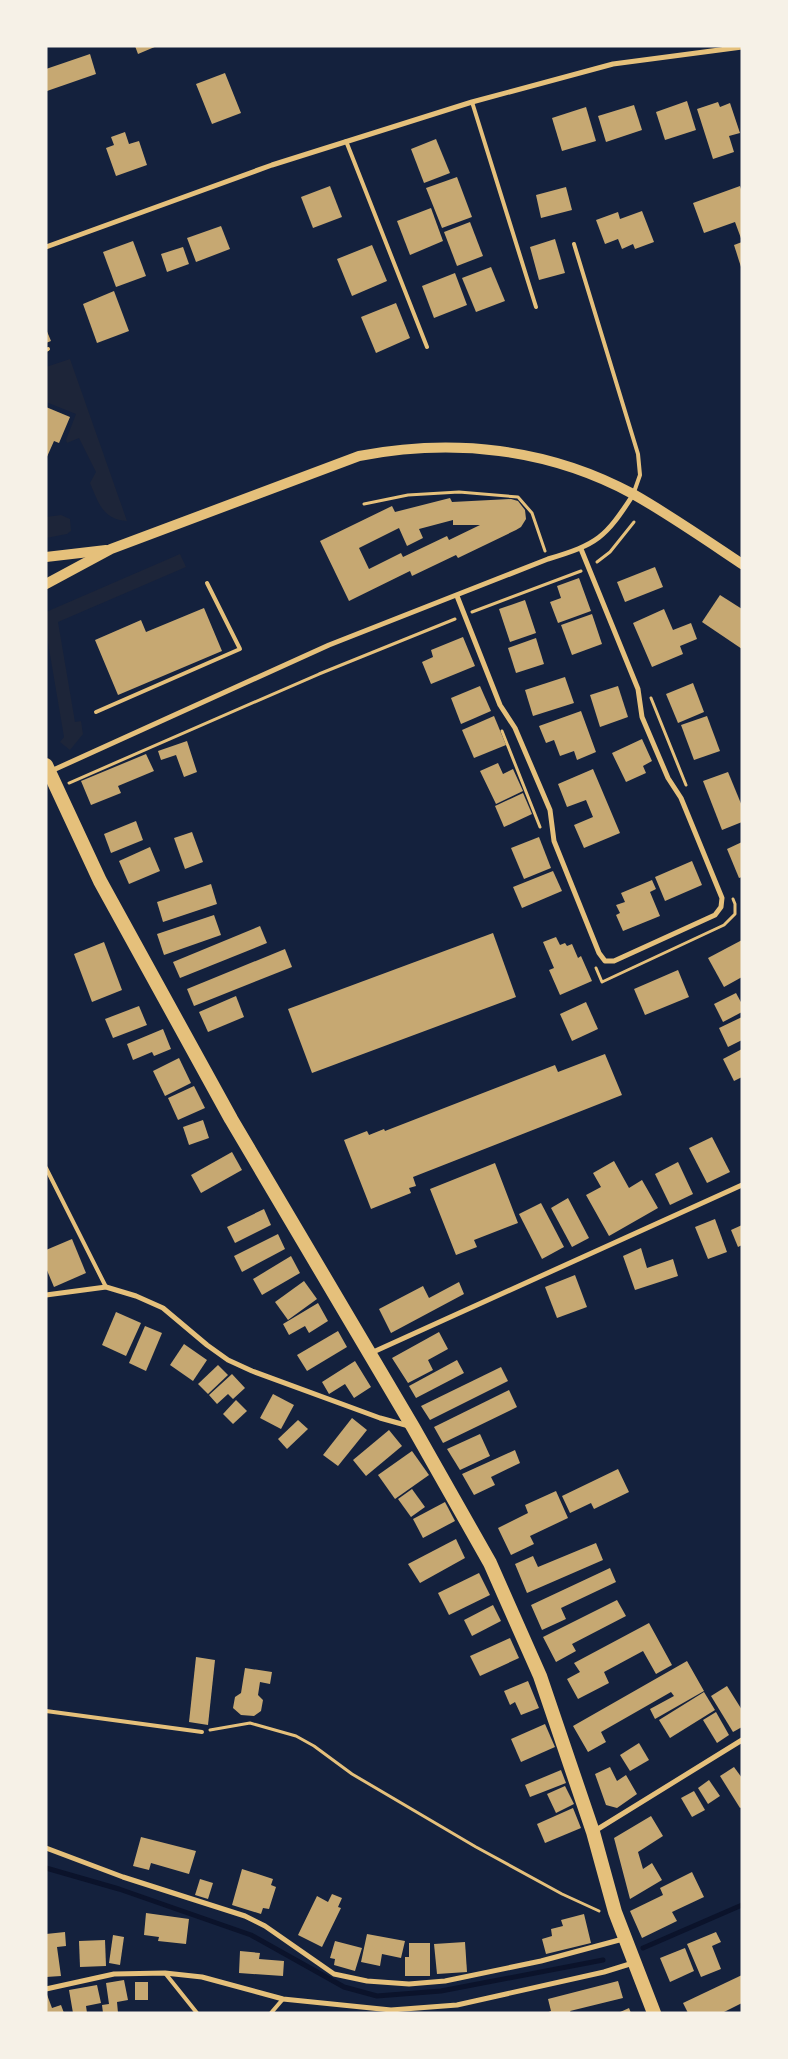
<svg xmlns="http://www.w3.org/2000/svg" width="788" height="2059" viewBox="0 0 788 2059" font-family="Merriweather,serif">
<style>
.green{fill:#1d2539}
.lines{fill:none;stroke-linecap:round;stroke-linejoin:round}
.stream{stroke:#0b132b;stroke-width:5}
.building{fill:#c6a872;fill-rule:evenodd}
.path{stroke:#e5c07b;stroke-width:3}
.service{stroke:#e5c07b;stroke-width:4}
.minor{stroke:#e5c07b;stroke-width:5}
.secondary{stroke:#e5c07b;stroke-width:10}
.trunk{stroke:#e5c07b;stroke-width:14}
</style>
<rect width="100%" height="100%" fill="#14213d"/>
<!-- green -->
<g class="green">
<path d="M70,359L127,521C103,520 98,502 90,483L96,472L79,438L67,443L66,440L76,414L46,402V367Z"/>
<path d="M61,515L70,519L71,531L67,534L46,538V517Z"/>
<path d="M180,554L186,567L58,622L75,722L81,721L83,734L70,750L60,742L64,737L46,631V612Z"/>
</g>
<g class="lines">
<!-- stream -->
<g class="stream">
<path d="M46,1868L119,1889L251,1935L344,1987L377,1996L441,1991L603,1960"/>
<path d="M643,1948L742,1905"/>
</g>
</g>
<!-- building -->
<g class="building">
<path d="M135,46H157L138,54Z"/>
<path d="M90,54L96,74L47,91L46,69Z"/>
<path d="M225,73L241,113L212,124L196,84Z"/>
<path d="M687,101L696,130L665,140L656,112Z"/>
<path d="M718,102L720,107L730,103L740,133L729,136L734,152L713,159L697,109Z"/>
<path d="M634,105L642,130L606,142L598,116Z"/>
<path d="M586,107L596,141L562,151L552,118Z"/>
<path d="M125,132L129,144L139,141L147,165L116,176L106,148L114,145L111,137Z"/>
<path d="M436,139L450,173L424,183L411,149Z"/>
<path d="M457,177L472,217L442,228L426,188Z"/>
<path d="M330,186L342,217L313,228L301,197Z"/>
<path d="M740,186L742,192V241L735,222L704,233L693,203Z"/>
<path d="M566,187L572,210L541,218L536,195Z"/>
<path d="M431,208L443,241L410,255L397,221Z"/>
<path d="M642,211L654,242L635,249L633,244L622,249L618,239L605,244L596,220L618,212L620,219Z"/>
<path d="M470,222L483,256L457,266L444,232Z"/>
<path d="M221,226L230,249L196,262L187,238Z"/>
<path d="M555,239L565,273L539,280L530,247Z"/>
<path d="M133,241L146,276L116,287L103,252Z"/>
<path d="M742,242V267H741L734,245Z"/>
<path d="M372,245L387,281L352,296L337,259Z"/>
<path d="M183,247L189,264L167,272L161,254Z"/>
<path d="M491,267L505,301L476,312L462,278Z"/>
<path d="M455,273L467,305L434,318L422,286Z"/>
<path d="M114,291L129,331L97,343L83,304Z"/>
<path d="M396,303L410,338L376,353L361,317Z"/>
<path d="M46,329L51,341L46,343Z"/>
<path d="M46,407L70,417L59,443L54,441L46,459Z"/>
<path d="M450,498L452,502L511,499L518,501L525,510L526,519L521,527L516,530L458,558L456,555L412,576L410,571L349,601L320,541L392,506L395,512ZM453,520V525H480L449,540L447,536L403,557L401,553L369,569L359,548L399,528L407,546L423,538L419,529Z"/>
<path d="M655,567L663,587L625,602L617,582Z"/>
<path d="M579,578L591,611L558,623L550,602L561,598L557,586Z"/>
<path d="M720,595L742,609V649L702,622Z"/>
<path d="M525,600L536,633L510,642L499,609Z"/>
<path d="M204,608L222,651L118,695L95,640L141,620L146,632Z"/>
<path d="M664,609L673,630L691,623L697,639L680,646L683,654L652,667L633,623Z"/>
<path d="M592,614L602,644L572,655L561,625Z"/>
<path d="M463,637L475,666L431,684L422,662L433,657L431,650Z"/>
<path d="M536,638L544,664L516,673L508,648Z"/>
<path d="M565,677L574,703L533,716L525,690Z"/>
<path d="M693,683L704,712L678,723L666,694Z"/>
<path d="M480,686L491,711L461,724L451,698Z"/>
<path d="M618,686L628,717L600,727L590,695Z"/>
<path d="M581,711L596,752L577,760L574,751L560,756L554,740L546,743L539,726Z"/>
<path d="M494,716L506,745L474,758L462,730Z"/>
<path d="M707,716L720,751L694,760L681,725Z"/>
<path d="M642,739L652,761L643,766L646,773L626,782L612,753Z"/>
<path d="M187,741L197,772L184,777L176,755L161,760L158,751Z"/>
<path d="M146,754L154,771L118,786L121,793L91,805L81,781Z"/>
<path d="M498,763L503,774L513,769L523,791L496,804L480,771Z"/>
<path d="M593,769L620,833L584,848L574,825L593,817L586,800L567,807L558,784Z"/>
<path d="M728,772L742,806V822L722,830L703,781Z"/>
<path d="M523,793L532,814L504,827L495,806Z"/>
<path d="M136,821L143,840L111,853L104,834Z"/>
<path d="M192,832L203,862L185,869L174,838Z"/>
<path d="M539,837L551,868L524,879L511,848Z"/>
<path d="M742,842V877L739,878L727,849Z"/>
<path d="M150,847L160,871L129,884L119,861Z"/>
<path d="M692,861L702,885L665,901L655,877Z"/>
<path d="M553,871L562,891L522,908L513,887Z"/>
<path d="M652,880L656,889L650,892L660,916L623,931L616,915L620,913L616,905L625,902L621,893Z"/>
<path d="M211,884L217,904L163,922L157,902Z"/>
<path d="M214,915L221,935L164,955L157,934Z"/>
<path d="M260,926L267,943L180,978L173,962Z"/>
<path d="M493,933L516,997L312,1073L288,1009Z"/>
<path d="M556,937L560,945L565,943L567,946L572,944L578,958L581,956L592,981L560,995L549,970L554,968L543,942Z"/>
<path d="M742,940V977L724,987L708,958Z"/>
<path d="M104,942L122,990L92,1002L74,954Z"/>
<path d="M285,949L292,967L194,1006L187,989Z"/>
<path d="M678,970L689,997L645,1015L634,989Z"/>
<path d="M736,993L742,1004V1012L723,1022L714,1004Z"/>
<path d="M236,996L244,1017L208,1032L199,1012Z"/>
<path d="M586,1002L598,1029L572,1041L560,1014Z"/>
<path d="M139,1006L147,1025L113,1038L105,1019Z"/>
<path d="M742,1017V1040L728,1047L719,1028Z"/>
<path d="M163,1029L171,1049L154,1056L152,1052L133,1060L127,1044Z"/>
<path d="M742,1049V1077L734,1081L723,1059Z"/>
<path d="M605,1054L622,1095L413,1177L416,1186L409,1188L411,1193L371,1209L344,1140L367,1131L369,1135L384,1129L385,1131L555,1065L558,1072Z"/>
<path d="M179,1058L191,1083L165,1096L153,1071Z"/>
<path d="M194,1086L205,1108L178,1120L168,1098Z"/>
<path d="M203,1120L209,1138L189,1145L183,1127Z"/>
<path d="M712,1137L730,1172L707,1183L689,1148Z"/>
<path d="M232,1152L242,1170L201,1193L191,1175Z"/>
<path d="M614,1161L629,1188L642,1180L658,1208L609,1236L586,1195L601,1187L593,1173Z"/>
<path d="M678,1162L693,1194L670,1205L655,1174Z"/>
<path d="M495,1163L518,1223L474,1240L477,1247L456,1255L430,1189Z"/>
<path d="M568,1198L589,1238L572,1247L551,1208Z"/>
<path d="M541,1203L564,1247L542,1259L519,1214Z"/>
<path d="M264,1209L271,1225L235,1243L227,1227Z"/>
<path d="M715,1219L727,1252L708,1259L695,1227Z"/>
<path d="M742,1225V1245L738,1247L731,1230Z"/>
<path d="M278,1234L285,1249L242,1272L234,1256Z"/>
<path d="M72,1239L86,1273L54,1287L46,1268V1250Z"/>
<path d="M641,1248L647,1268L673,1259L678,1276L635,1290L623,1256Z"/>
<path d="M291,1256L300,1273L262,1295L253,1279Z"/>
<path d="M575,1275L587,1307L557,1318L545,1287Z"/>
<path d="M304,1281L317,1299L288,1320L275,1302Z"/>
<path d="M459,1282L464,1294L391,1333L379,1309L423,1286L429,1298Z"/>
<path d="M318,1303L328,1321L309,1333L305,1326L289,1335L283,1324Z"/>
<path d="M116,1312L141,1323L126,1356L102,1345Z"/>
<path d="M145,1326L162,1333L146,1371L129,1363Z"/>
<path d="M338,1331L347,1347L307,1371L297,1355Z"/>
<path d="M439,1332L448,1349L428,1360L433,1370L408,1383L392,1358Z"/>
<path d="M184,1344L207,1360L193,1381L170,1365Z"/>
<path d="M457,1360L464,1373L416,1398L409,1386Z"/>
<path d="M355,1361L371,1387L354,1398L345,1384L329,1394L322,1382Z"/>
<path d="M218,1365L228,1375L208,1394L198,1384Z"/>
<path d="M501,1367L508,1381L430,1420L421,1406Z"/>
<path d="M232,1374L245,1388L233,1399L228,1394L217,1404L209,1395Z"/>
<path d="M509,1390L517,1407L443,1443L434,1427Z"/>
<path d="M273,1394L294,1405L281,1429L260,1418Z"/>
<path d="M236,1400L247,1411L233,1424L223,1414Z"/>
<path d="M352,1418L367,1430L338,1466L323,1455Z"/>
<path d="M298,1420L308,1429L287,1449L278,1439Z"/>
<path d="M389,1430L402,1446L366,1476L353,1460Z"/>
<path d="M480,1434L490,1456L460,1470L447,1449Z"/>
<path d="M515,1450L520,1463L491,1477L495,1485L474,1495L462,1474Z"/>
<path d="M412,1451L429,1475L395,1499L378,1475Z"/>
<path d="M618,1469L629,1492L594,1509L591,1503L570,1513L562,1496Z"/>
<path d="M412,1489L425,1507L411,1517L398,1499Z"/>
<path d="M556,1491L568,1518L530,1536L534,1544L511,1555L498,1528L528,1513L525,1505Z"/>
<path d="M445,1502L455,1521L423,1538L413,1519Z"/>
<path d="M456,1539L465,1558L420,1583L408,1564Z"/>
<path d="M596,1543L603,1560L527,1593L515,1564L533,1556L538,1567Z"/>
<path d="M610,1568L616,1582L561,1608L566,1619L542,1630L531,1605Z"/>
<path d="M479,1573L490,1595L449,1615L438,1593Z"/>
<path d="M617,1600L626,1616L572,1644L576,1651L556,1662L543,1637Z"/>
<path d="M493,1605L501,1621L472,1636L464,1620Z"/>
<path d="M649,1623L672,1665L656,1674L643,1651L604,1672L609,1683L578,1699L567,1679L580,1672L574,1663Z"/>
<path d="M510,1638L519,1658L480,1676L470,1656Z"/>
<path d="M196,1657L215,1660L208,1725L189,1722Z"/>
<path d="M687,1661L704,1691L655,1719L650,1709L674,1696L671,1692L601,1732L606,1742L588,1752L573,1726Z"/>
<path d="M245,1668L272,1672L270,1684L260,1682L258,1695L263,1700L261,1711L254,1716L241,1715L233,1708L235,1697L241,1693Z"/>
<path d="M528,1681L539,1708L521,1715L515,1702L510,1705L504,1691Z"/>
<path d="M727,1686L742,1710V1727L733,1732L711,1696Z"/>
<path d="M704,1692L715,1710L670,1738L659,1720Z"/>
<path d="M716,1712L729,1735L717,1743L703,1720Z"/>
<path d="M545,1724L555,1747L521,1762L511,1739Z"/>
<path d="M639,1743L649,1760L630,1771L620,1755Z"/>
<path d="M610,1767L617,1781L626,1775L637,1794L617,1808L606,1805L595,1774Z"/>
<path d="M734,1767L742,1778V1807L740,1808L720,1776Z"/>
<path d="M561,1770L566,1783L530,1797L525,1785Z"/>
<path d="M709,1780L720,1796L708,1804L698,1788Z"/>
<path d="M565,1786L574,1804L556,1813L547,1794Z"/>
<path d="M694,1791L705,1810L692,1817L681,1798Z"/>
<path d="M573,1808L581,1828L545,1843L537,1824Z"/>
<path d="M651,1816L663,1836L638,1852L643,1869L652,1863L662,1880L630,1899L614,1838Z"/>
<path d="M141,1837L196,1851L189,1874L151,1863L149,1870L133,1866Z"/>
<path d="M242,1869L273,1879L271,1885L276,1887L269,1909L263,1908L261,1914L232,1905Z"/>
<path d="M692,1872L704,1897L672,1912L677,1921L642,1938L630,1911L663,1895L660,1888Z"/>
<path d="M200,1879L213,1883L208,1899L195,1895Z"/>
<path d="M332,1894L342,1898L338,1907L341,1908L322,1947L298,1935L317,1896L328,1902Z"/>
<path d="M146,1913L189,1919L186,1944L158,1941L159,1937L144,1935Z"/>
<path d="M584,1914L591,1943L546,1954L542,1939L552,1936L551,1929L563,1926L561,1920Z"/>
<path d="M65,1932L66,1946L57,1947L61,1976L46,1977V1934Z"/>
<path d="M716,1932L721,1942L712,1946L721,1969L701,1977L687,1944Z"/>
<path d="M367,1934L405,1941L401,1958L382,1954L380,1966L361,1962Z"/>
<path d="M113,1935L124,1937L120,1965L109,1963Z"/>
<path d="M105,1940L106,1966L80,1967L79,1941Z"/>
<path d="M335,1941L362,1948L355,1971L334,1965L335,1959L330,1958Z"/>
<path d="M465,1942L467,1972L437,1974L434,1944Z"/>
<path d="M409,1943H430V1976H405V1957H409Z"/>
<path d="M685,1948L694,1971L670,1982L660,1958Z"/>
<path d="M240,1951L260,1953L259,1959L284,1961L283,1976L239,1973Z"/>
<path d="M742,1975V2003L722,2013H688L683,2003Z"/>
<path d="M124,1980L128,2000L117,2002L118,2013H103L102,2005L109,2004L106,1983Z"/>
<path d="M618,1981L623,1998L570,2011L571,2013H546L551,2011L548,1999Z"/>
<rect x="135" y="1982" width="13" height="18"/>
<path d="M97,1985L101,2003L86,2006L87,2013H73L69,1990Z"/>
<path d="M46,1992L52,2008L61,2005L64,2013H46Z"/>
<path d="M629,2008L631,2013H618Z"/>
</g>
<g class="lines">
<!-- path -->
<g class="path">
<path d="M364,504L408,495L459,492L518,497L532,513L545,551"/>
<path d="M597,562L610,552L634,522"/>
<path d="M472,612L581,571"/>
<path d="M651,698L686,785"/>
<path d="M502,731L540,827"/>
<path d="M69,783L319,674L455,619"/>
<path d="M596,968L602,982L724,925L735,914V904L733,899"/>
<path d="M210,1730L250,1723L296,1736L314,1746L352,1774L476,1847L562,1894L599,1911"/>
</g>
<!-- service -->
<g class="service">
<path d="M472,102L536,307"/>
<path d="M346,141L427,347"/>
<path d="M574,244L638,454L640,475L634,492"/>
<path d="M46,350L48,349"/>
<path d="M96,712L240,649L207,583"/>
<path d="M46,1168L106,1287"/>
<path d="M46,1711L202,1732"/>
<path d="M165,1973L197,2013"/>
<path d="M271,2013L283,1999"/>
</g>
<!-- minor -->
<g class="minor">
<path d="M46,247L272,165L472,102L613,64L742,47"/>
<path d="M457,596L500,705L515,728L550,810L554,841L599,953L605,961H614L715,915L721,907L722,898L681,798L668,778L642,717L638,689L581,549"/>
<path d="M51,771L329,645L548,559C598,544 605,538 633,495"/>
<path d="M46,1295L106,1287L136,1296L163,1308L207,1345L228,1360L252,1371L380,1418L409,1426"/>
<path d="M371,1353L742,1185"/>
<path d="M593,1832L742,1740"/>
<path d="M46,1848L123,1877L245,1916L265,1926L334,1974L367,1981L409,1984L445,1981L541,1961L623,1939"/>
<path d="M46,1989L114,1974L165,1973L202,1977L283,1999L391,2010L457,2005L604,1972L633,1963"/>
</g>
<!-- secondary -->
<g class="secondary">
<path d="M46,557L106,550"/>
<path d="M46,584L111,549L359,456C453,438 548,448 633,494C670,515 706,540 742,564"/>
</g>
<!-- trunk -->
<path class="trunk" d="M46,765L100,881L231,1119L413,1427L490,1563L540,1676L593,1832L615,1912L654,2013"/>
</g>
<!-- border -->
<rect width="788" height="2059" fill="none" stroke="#f6f1e7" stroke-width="95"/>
</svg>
